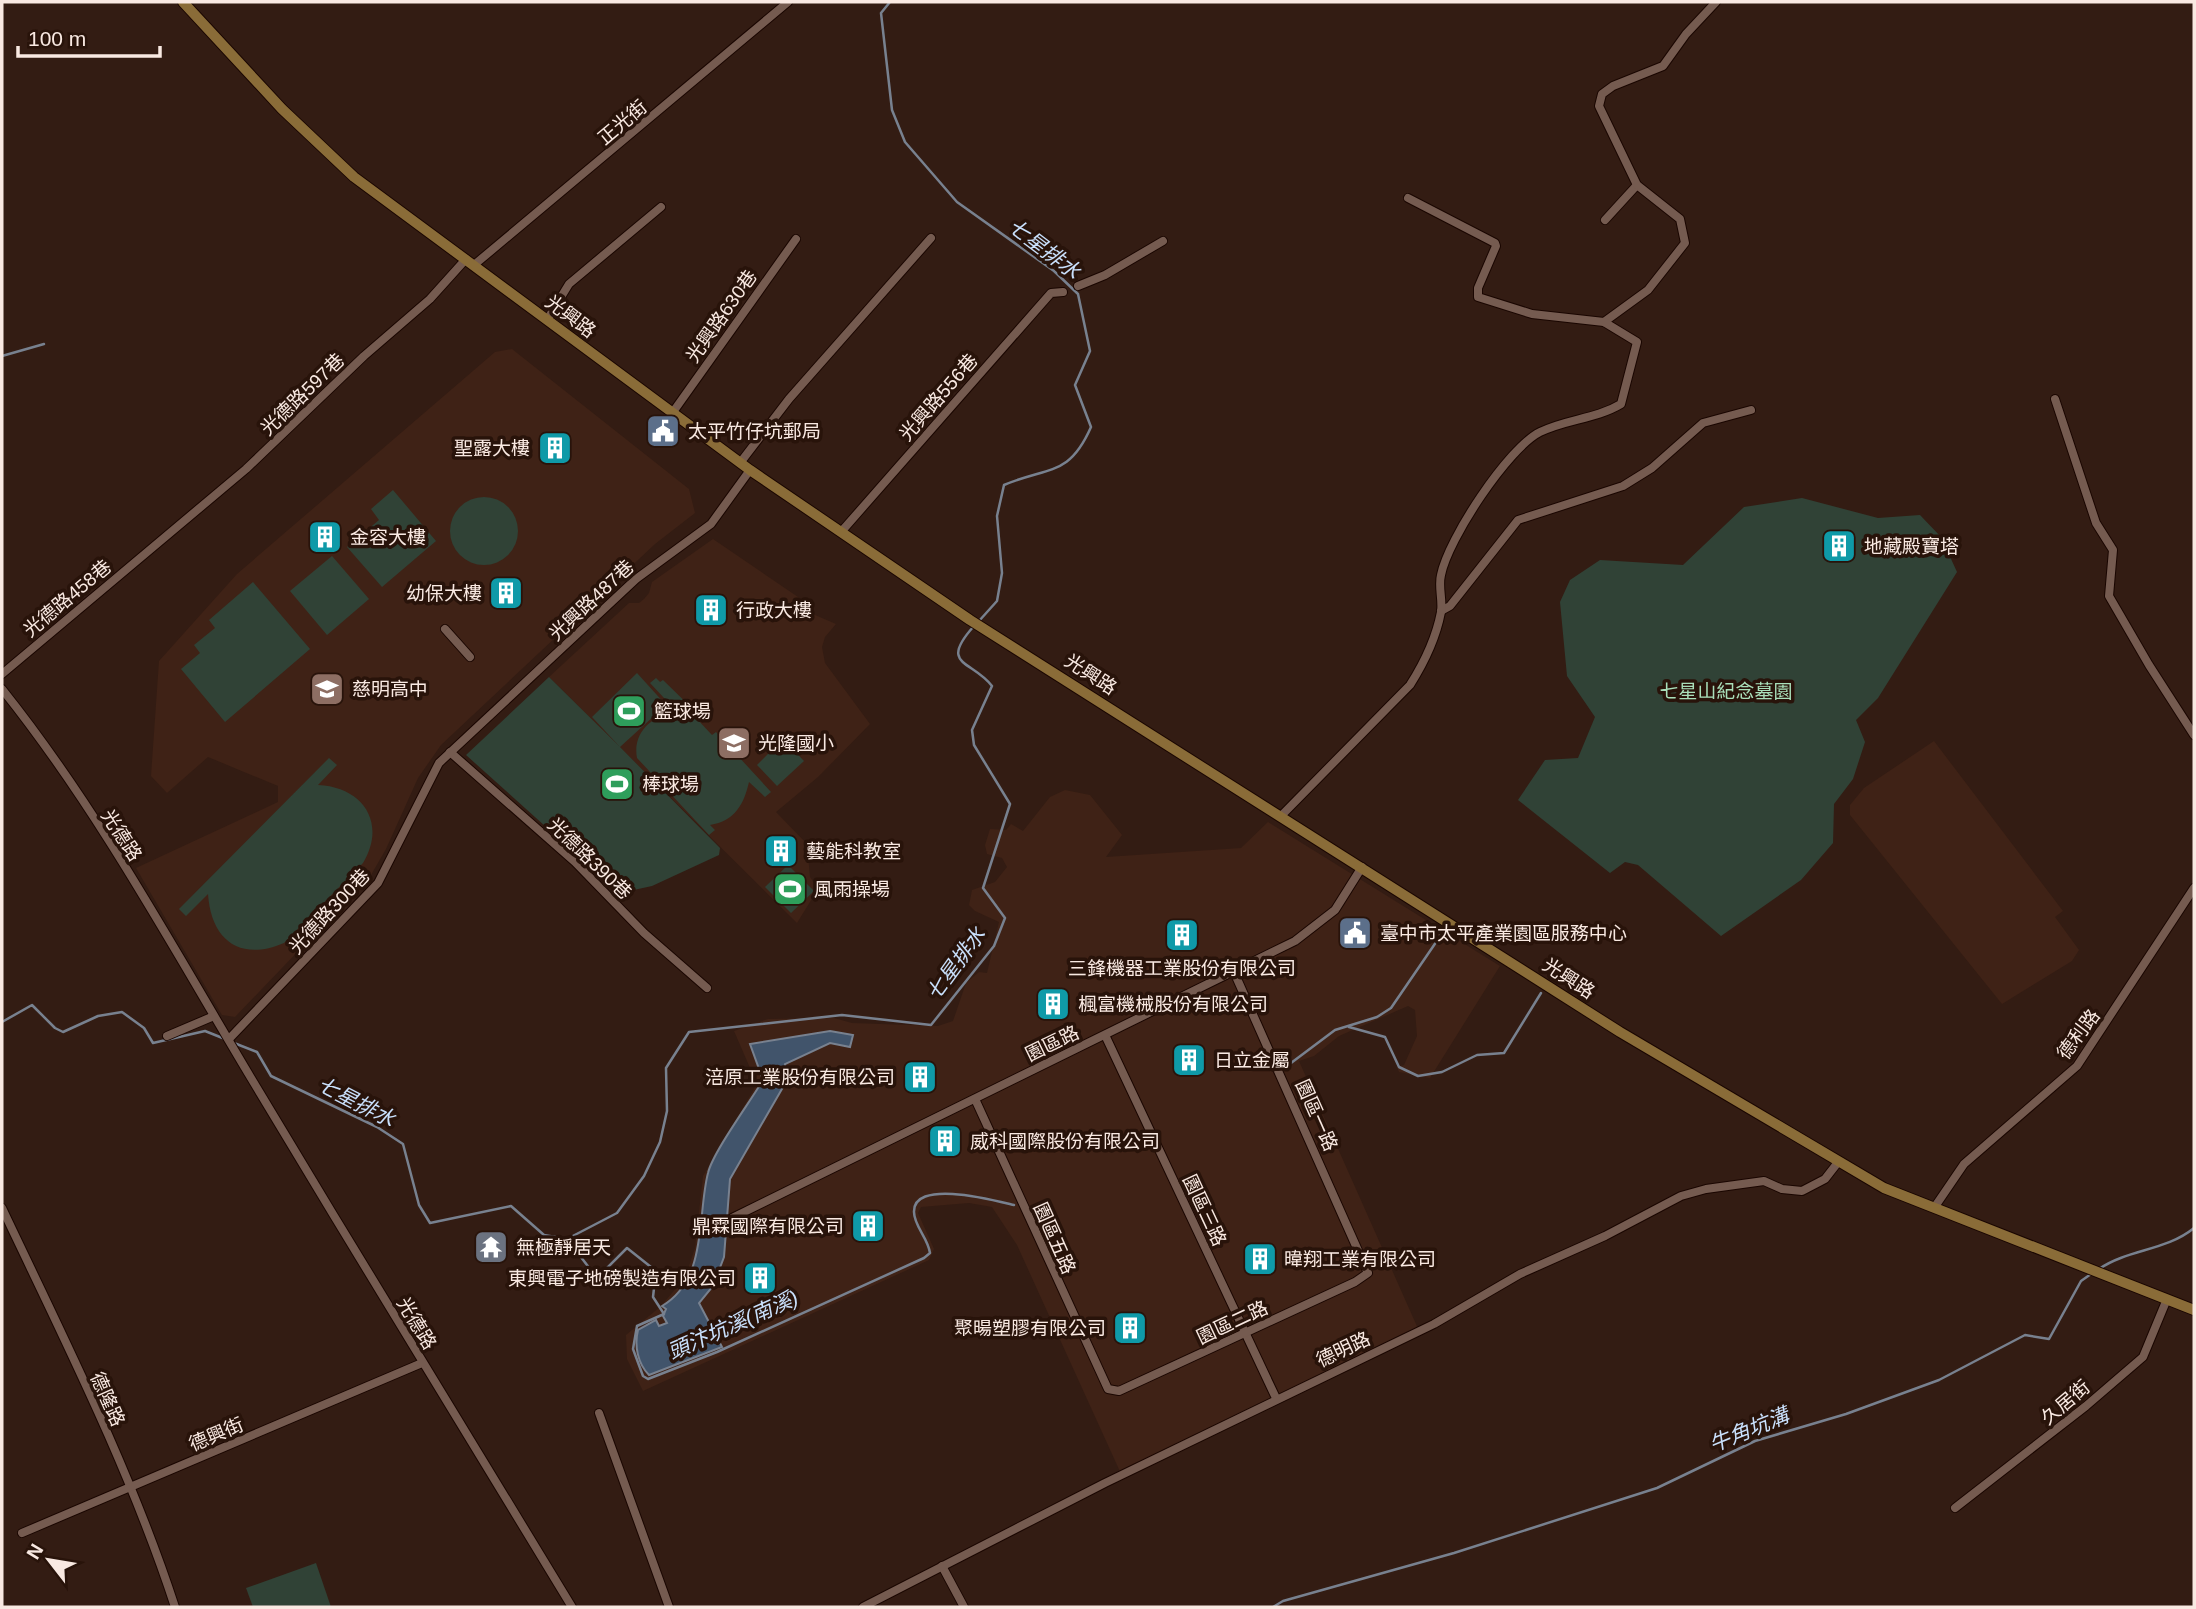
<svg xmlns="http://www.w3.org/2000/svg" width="2196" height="1609" viewBox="0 0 2196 1609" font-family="Helvetica,'Noto Sans TC',sans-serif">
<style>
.built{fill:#3f2216}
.green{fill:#304236}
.water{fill:#41546b;stroke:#78818f;stroke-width:2}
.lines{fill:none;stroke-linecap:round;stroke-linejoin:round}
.stream{stroke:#78818f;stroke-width:2.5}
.street-casing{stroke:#1a0601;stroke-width:10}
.secondary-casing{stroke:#1a0601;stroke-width:12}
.street{stroke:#755b50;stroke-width:8}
.secondary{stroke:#8a6c38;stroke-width:10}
.labels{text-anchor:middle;stroke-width:7;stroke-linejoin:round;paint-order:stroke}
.street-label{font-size:19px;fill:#f9e9e2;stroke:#28130a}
.poi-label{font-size:19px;fill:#f9e9e2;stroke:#28130a;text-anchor:start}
.park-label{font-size:19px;fill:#a9dfba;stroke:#28130a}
.water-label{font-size:21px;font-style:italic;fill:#c9e0fc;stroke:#28130a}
</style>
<rect width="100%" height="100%" fill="#331c13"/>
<!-- built -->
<g class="built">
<path d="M512,349L689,489L695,513L655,544L441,745L418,778L386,849L371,875L235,1017L222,1015L136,868L278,802V786L208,757L167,793L151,776L159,661L237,574L495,352Z"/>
<path d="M713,539L798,597L815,615L836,624L825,637L822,647L825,663L870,724L818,777L776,812L807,844L810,877L818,889L797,923L549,677L629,603H639L644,599L649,593L652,582Z"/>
<path d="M1934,741L2063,911L2055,917L2079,950L2072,961L2002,1004L1850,815V805L1864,788Z"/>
<path d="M1065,790L1090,795L1122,835L1106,857L1241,848L1268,822L1500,966L1430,1078L1399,1072L1397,1067L1404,1065L1417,1036L1415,1010L1408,1006L1339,1036L1314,1056L1299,1061L1420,1333L1122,1476L1017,1245L992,1207L969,1203L921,1207L918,1213L934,1249L929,1260L643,1391L627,1359L626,1335L660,1307L685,1278L695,1248L703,1176L757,1084L734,1031L768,1019L834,1018L852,1023L938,1026L953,1021L966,983L979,972L987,973L999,922L975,911L969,905L972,890L995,882L1007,867L1002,858L987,854L985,845L990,829L1006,830L1011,824L1023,831L1050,797Z"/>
</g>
<!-- green -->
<g class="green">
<path d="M393,490L436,541L382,587L347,547L379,520L371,509Z"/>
<circle cx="484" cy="531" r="34"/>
<path d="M1802,498L1878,518L1920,515L1941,537L1957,572L1878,698L1856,720L1865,742L1853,779L1834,804L1833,843L1801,880L1721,936L1638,865L1625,862L1610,873L1518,800L1545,760L1578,758L1595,717L1567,676L1560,602L1570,580L1600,560L1683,565L1744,507Z"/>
<path d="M332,556L369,599L327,635L290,591Z"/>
<path d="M253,582L310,649L225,722L181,669L200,653L194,645L215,628L209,620Z"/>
<path d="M637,673L666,705L620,747L720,848L719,855L652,886L629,891L596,872L466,755L549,677L620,747L592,717Z"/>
<path d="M656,678L660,682L663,680L702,718L697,719L712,735L716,732L771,792L765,797L749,782C744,804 735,821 710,825L715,830L709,835L637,758C632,731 654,714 678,713L650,683Z"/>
<path d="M783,739L804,761L777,786L757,765Z"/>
<path d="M329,758L337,765L318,785C363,787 387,823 363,863L284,943C240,962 211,940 208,894L186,916L179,909Z"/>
<path d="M788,865L814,891L791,913L765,887Z"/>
<path d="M316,1563L331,1607H253L246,1588Z"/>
</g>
<!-- water -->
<path class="water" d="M830,1031L853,1035L850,1047L830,1043L785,1064L786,1082L730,1179L724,1257L713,1286L699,1303L722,1347L649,1375C638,1364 634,1346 638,1330L656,1320L659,1326L667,1323L663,1316L666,1309L662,1306C708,1279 697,1215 708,1173C713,1152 750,1102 763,1080L750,1044Z"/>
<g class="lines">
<!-- stream -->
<g class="stream">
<path d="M890,2L881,13L892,110L905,142L957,202L1054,271L1078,294L1090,351L1075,385L1091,427C1069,477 1049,466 1004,485L997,516L1002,573L997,601L979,621"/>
<path d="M2,356L44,344"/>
<path d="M2,1022L32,1005L55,1028L63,1032L98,1016L122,1012L144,1028L153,1043L205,1031L225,1039"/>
<path d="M1349,1027L1385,1037L1399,1067L1418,1076L1442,1072L1477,1055L1504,1053L1541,993"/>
<path d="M234,1043L257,1052L271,1076L377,1127L403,1144L419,1205L430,1223L511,1206L544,1235L567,1239L617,1213L644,1176L660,1142L667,1111L666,1068L689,1032L842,1015L931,1025L994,946L1005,918L983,888L1010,804L974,745L972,730L992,686C972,660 938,666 974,626"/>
<path d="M1291,1063L1335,1030L1377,1017L1391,1008L1443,932"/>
<path d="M567,1239L597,1278L627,1248L656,1271L653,1297L664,1314L637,1326L633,1349L643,1376L648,1379L717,1352L924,1258L930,1253C928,1238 914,1226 914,1212C913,1178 997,1201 1014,1205"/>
<path d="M2099,1269C2128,1249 2166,1251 2194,1228"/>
<path d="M1273,1607L1283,1601L1454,1553L1657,1488L1755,1441L1846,1414L1939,1380L2025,1335L2049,1339L2081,1281L2091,1274"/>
</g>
<!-- street casing -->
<g class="street-casing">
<g id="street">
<path d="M1605,220L1637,185"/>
<path d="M474,265L788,2"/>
<path d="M1078,286L1105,275L1163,241"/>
<path d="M547,320L569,284L661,207"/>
<path d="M1604,322L1648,290L1685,243L1680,219L1637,185L1599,106L1602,94L1613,86L1663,66L1686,34L1716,2"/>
<path d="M2055,399L2096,523L2113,550L2109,596L2149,665L2194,735"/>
<path d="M673,412L796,239"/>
<path d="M740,463L789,399L931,238"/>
<path d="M841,532L1051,293L1063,292"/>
<path d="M1441,611L1450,606L1518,520L1623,486L1652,468L1703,423L1751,410"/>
<path d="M445,629L470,657"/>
<path d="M2,674L246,469L364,356L430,299L466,259"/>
<path d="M2,689C98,809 172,946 251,1078C357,1255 465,1431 572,1607"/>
<path d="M450,752L575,862L644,933L707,988"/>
<path d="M1281,816L1410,685C1424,663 1436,638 1441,612C1443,600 1438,587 1441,575C1448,539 1508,448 1540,432C1566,419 1596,419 1621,404L1637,342L1604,322L1532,314L1478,297V288L1496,246L1495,243L1408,198"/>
<path d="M1105,1035L1276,1398"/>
<path d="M167,1036L214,1016"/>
<path d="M229,1039L378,883L439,763L636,579L711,524L750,470"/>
<path d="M975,1099L1108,1389L1119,1391L1355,1282L1368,1273L1234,972"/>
<path d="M2,1208C64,1339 130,1469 175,1607"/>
<path d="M1934,1208L1964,1164L2077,1066L2194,888"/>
<path d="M732,1218L1295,941L1335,910L1362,867"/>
<path d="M599,1413L669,1607"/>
<path d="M1955,1508L2086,1406L2143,1357L2167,1299"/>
<path d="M22,1533L422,1363"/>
<path d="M942,1566L964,1607"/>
<path d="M863,1607L1105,1483L1434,1324L1520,1274L1605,1236L1681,1196L1706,1189L1764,1181L1782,1189L1802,1191L1825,1179L1839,1161"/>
</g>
</g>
<!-- secondary casing -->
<g class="secondary-casing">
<path id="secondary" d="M183,2L282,109L354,177L750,470L970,620L1620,1032L1884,1188L2194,1310"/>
</g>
<!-- street -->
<use href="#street" class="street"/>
<!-- secondary -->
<use href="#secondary" class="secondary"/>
</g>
<!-- icons -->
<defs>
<g id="civic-square" transform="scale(1.75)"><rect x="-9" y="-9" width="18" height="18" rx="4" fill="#5c6f8a" stroke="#28130a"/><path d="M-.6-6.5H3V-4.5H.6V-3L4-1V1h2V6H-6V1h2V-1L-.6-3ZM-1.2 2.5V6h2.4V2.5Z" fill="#fff"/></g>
<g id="building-square" transform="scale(1.75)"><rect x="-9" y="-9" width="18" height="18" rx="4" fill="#0f9aa8" stroke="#28130a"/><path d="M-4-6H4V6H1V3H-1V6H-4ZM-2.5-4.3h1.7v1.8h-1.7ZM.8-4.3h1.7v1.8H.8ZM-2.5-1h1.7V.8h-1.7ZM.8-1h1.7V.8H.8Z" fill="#fff"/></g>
<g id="school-square" transform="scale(1.75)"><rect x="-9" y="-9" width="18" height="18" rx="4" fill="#8d6e63" stroke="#28130a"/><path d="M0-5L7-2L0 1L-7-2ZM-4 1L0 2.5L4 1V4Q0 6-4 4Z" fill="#fff"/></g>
<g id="stadium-square" transform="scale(1.75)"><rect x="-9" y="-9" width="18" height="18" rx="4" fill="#2e9e5b" stroke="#28130a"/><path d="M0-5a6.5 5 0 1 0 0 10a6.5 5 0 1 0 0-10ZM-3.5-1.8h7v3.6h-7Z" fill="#fff"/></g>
<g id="temple-square" transform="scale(1.75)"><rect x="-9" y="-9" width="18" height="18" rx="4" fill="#6b7280" stroke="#28130a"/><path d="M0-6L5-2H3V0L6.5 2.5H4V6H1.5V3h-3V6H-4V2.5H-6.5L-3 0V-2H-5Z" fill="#fff"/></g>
</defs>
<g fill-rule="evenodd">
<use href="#civic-square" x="663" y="431"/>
<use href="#building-square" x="555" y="448"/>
<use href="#building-square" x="325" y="537"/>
<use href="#building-square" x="1839" y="546"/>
<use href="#building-square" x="506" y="593"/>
<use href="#building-square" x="711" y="610"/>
<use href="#school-square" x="327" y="689"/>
<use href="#stadium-square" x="629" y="711"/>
<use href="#school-square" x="734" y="743"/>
<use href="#stadium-square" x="617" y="784"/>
<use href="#building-square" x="781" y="851"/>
<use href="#stadium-square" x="790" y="889"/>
<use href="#civic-square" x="1355" y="933"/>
<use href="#building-square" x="1182" y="935"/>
<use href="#building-square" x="1053" y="1004"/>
<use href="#building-square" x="1189" y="1060"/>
<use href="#building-square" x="920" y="1077"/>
<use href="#building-square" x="945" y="1141"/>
<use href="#building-square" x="868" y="1226"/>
<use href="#temple-square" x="491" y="1247"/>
<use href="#building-square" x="1260" y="1259"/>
<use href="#building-square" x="760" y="1278"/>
<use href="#building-square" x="1130" y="1328"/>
</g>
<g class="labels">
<!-- street labels -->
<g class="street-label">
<text transform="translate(622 122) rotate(-40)" y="7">正光街</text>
<text transform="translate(571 316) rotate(37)" y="7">光興路</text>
<text transform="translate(721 316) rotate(-55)" y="7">光興路630巷</text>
<text transform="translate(302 394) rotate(-44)" y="7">光德路597巷</text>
<text transform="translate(938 397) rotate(-49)" y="7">光興路556巷</text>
<text transform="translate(67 598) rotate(-40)" y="7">光德路458巷</text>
<text transform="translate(591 600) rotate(-43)" y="7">光興路487巷</text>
<text transform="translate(1091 674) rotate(33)" y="7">光興路</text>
<text transform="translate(122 835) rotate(57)" y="7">光德路</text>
<text transform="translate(590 858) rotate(44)" y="7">光德路390巷</text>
<text transform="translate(329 911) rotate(-47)" y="7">光德路300巷</text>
<text transform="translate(1569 978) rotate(33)" y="7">光興路</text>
<text transform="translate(2078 1034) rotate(-53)" y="7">德利路</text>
<text transform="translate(1052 1043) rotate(-26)" y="7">園區路</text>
<text transform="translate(1317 1115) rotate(66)" y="7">園區一路</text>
<text transform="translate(1205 1210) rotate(65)" y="7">園區三路</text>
<text transform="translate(1055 1238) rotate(66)" y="7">園區五路</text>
<text transform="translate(1232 1322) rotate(-25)" y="7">園區二路</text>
<text transform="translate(417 1323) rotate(59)" y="7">光德路</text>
<text transform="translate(1343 1349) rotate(-25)" y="7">德明路</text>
<text transform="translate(108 1399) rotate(66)" y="7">德隆路</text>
<text transform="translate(2065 1402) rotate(-40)" y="7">久居街</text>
<text transform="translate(216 1434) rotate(-23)" y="7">德興街</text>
</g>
<!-- poi labels -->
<g class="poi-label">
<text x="688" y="438">太平竹仔坑郵局</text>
<text x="530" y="455" text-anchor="end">聖露大樓</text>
<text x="350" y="544">金容大樓</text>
<text x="1864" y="553">地藏殿寶塔</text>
<text x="482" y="600" text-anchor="end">幼保大樓</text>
<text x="736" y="617">行政大樓</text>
<text x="352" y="696">慈明高中</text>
<text x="654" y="718">籃球場</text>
<text x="758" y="750">光隆國小</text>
<text x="642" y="791">棒球場</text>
<text x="806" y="858">藝能科教室</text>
<text x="814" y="896">風雨操場</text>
<text x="1380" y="940">臺中市太平產業園區服務中心</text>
<text x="1182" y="975" text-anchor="middle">三鋒機器工業股份有限公司</text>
<text x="1078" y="1011">楓富機械股份有限公司</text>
<text x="1214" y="1067">日立金屬</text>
<text x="895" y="1084" text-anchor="end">涪原工業股份有限公司</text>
<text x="970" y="1148">威科國際股份有限公司</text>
<text x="844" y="1233" text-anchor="end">鼎霖國際有限公司</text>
<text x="516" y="1254">無極靜居天</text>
<text x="1284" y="1266">暐翔工業有限公司</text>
<text x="736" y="1285" text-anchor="end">東興電子地磅製造有限公司</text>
<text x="1106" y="1335" text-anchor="end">聚暘塑膠有限公司</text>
</g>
<!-- park labels -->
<g class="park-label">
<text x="1726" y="698">七星山紀念墓園</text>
</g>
<!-- water labels -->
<g class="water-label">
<text transform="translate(1044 249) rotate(37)" y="7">七星排水</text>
<text transform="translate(956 964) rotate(-54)" y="7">七星排水</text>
<text transform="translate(356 1102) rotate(27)" y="7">七星排水</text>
<text transform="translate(733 1325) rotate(-24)" y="7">頭汴坑溪(南溪)</text>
<text transform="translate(1749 1430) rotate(-22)" y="7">牛角坑溝</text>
</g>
</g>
<!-- border -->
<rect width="2196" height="1609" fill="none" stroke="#f9e9e2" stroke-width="7"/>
<!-- north arrow -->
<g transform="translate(49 1560) rotate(301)" stroke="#28130a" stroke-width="5" paint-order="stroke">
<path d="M0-5L12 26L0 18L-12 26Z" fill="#f9e9e2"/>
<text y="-10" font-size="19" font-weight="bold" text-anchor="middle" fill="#f9e9e2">N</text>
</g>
<!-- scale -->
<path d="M18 46v10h142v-10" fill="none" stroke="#f9e9e2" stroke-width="3.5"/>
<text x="28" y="46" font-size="21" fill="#f9e9e2" stroke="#28130a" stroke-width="5" paint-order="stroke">100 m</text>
</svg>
